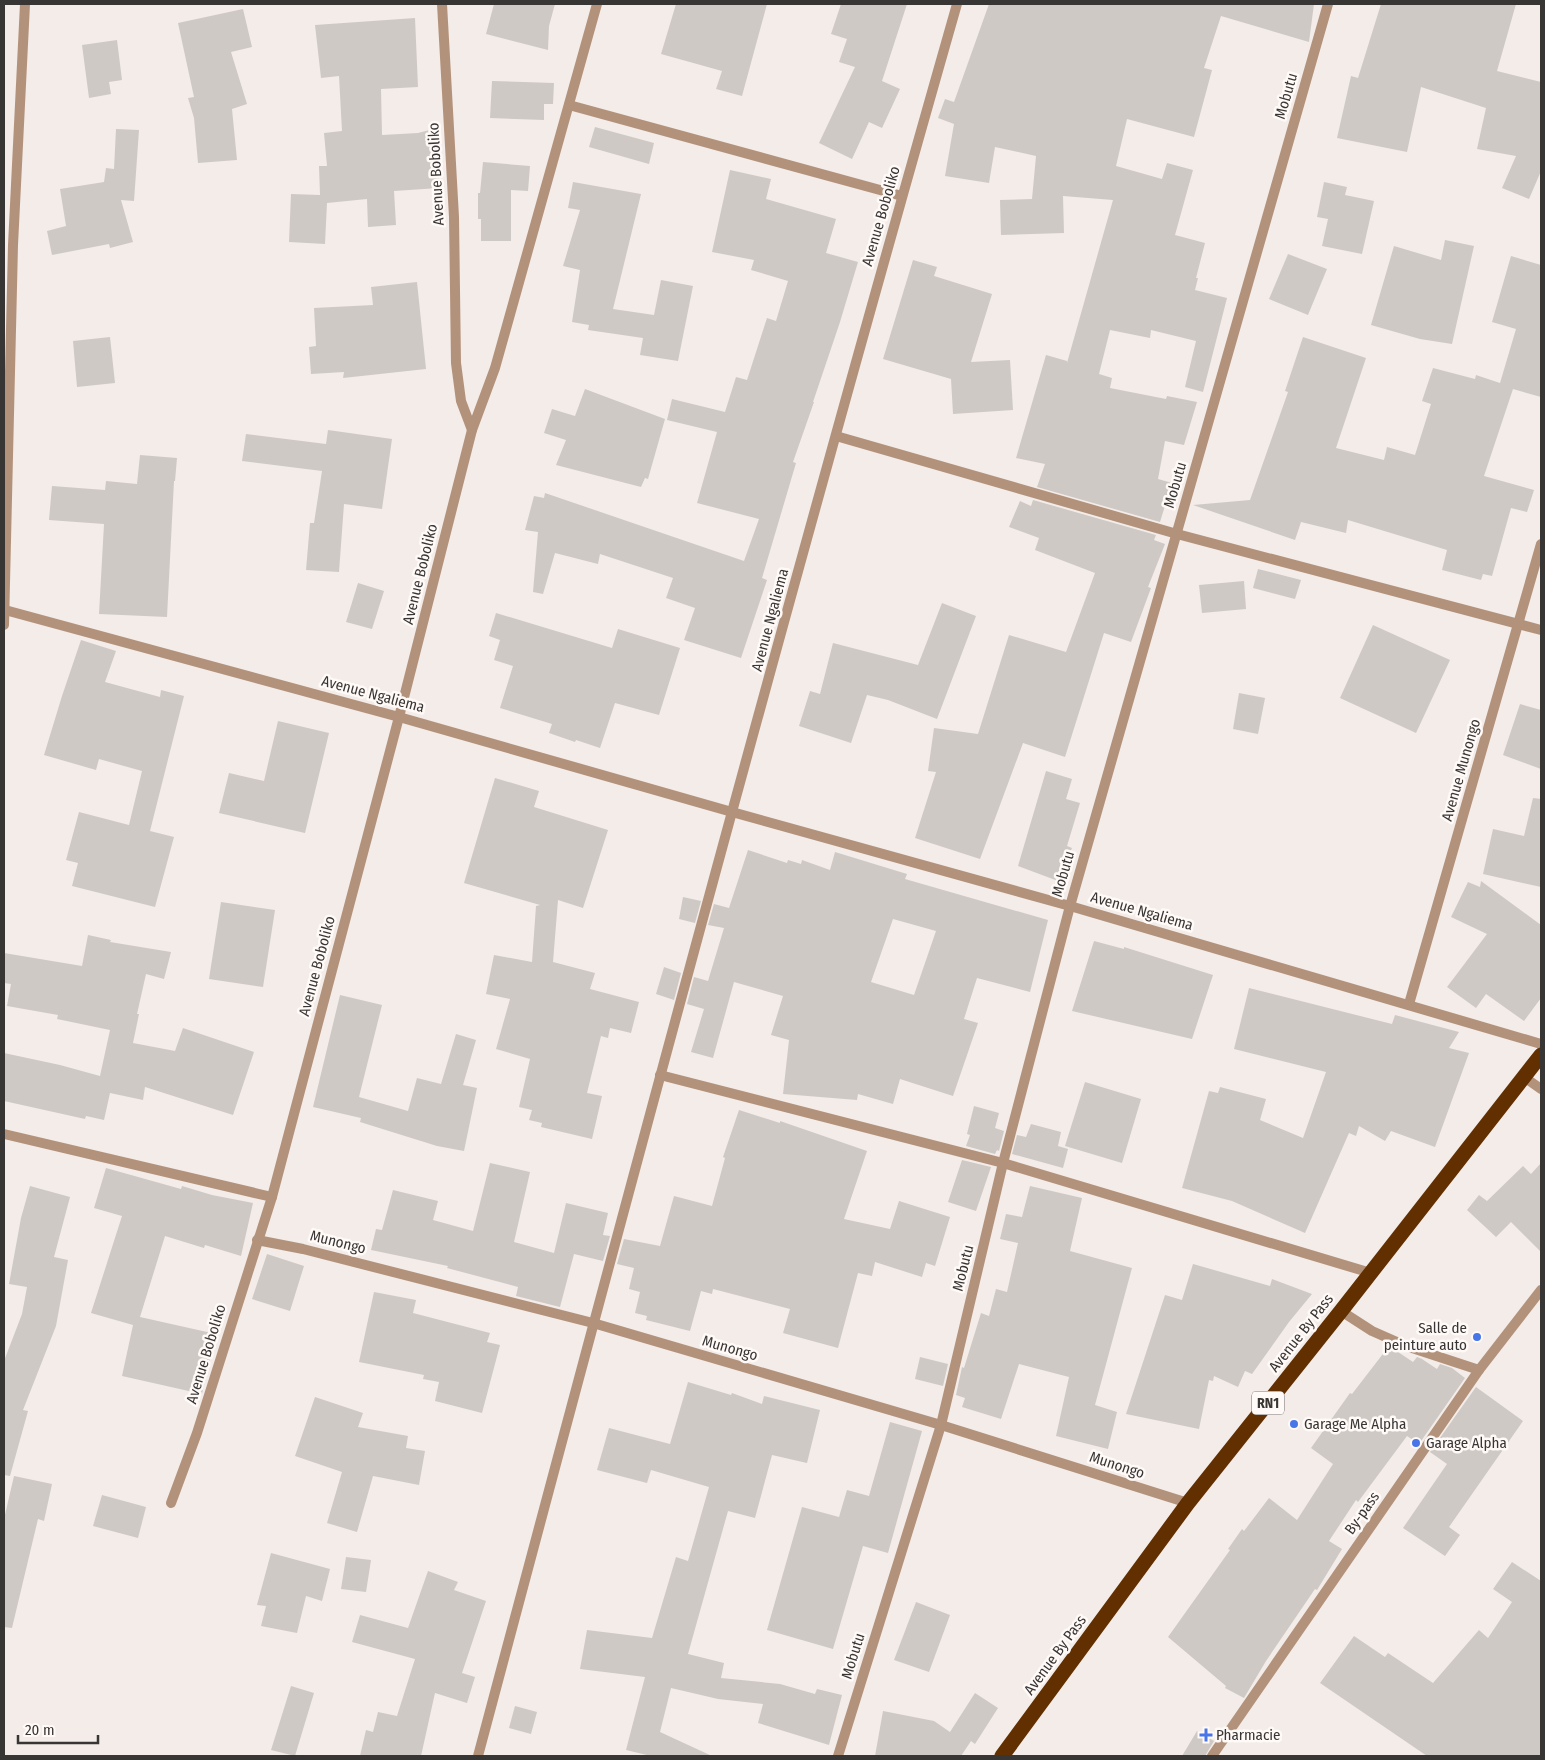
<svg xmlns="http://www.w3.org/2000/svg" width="1545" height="1760" viewBox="0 0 1545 1760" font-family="'Fira Sans Condensed',sans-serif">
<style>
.building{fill:#cfc9c5;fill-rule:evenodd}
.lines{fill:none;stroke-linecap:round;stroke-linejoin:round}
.street{stroke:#b3927c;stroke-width:10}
.highway{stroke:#612f00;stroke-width:15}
.poi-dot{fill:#4875e7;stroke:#fffaf7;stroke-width:2}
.labels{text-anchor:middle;stroke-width:5;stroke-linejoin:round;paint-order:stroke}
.shield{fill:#fffaf7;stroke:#74716e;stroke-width:1}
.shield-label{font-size:14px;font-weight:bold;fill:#383634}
.street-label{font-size:15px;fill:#383634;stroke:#fffaf7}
.poi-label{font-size:15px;fill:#383634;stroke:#fffaf7;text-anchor:start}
</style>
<rect width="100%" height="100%" fill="#f3ece8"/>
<!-- building -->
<g class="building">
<path d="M494,4H555L549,26L548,50L486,34Z"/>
<path d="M676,4H767L742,96L716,89L722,71L661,54Z"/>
<path d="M841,4H907L882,81L900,89L882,128L869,122L852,159L819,143L855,67L839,62L847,39L831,34Z"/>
<path d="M989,4H1314L1309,42L1221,16L1204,68L1212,70L1194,137L1127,119L1116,166L1162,179L1167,163L1193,170L1175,235L1205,243L1196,278H1198L1195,290L1227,298L1203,392L1185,387L1196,341L1151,330L1150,338L1110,330L1099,374L1112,378L1110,388L1166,399L1167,396L1197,402L1184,445L1165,441L1158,479L1172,483L1160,522L1037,487L1045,464L1016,458L1046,355L1067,361V363L1113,200L1063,196L1064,233L1001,235L1000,200L1032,199L1036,156L995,147L989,183L945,176L954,124L938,118L945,99L954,102Z"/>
<path d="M1381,4H1516L1497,71L1541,82V171L1529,199L1502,188L1516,156L1477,149L1486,108L1421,87L1407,152L1337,138L1351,76L1358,78Z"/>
<path d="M243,9L252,47L231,52L247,104L232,109L237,160L198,163L194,118L188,98L194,97L178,23Z"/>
<path d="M415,18L418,87L381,89L382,135L418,133L437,128L439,188L394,191L396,225L368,227L367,199L327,203L325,244L289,242L291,194L320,195L319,166H327L324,133L342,131L339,76L321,78L315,25Z"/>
<path d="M117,40L122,80L109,82L111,94L89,98L82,45Z"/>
<path d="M492,81L554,83L553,104H544V120L490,118Z"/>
<path d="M595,127L654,143L649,164L589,147Z"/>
<path d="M116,129L139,130L134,201L121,200L133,242L110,248L109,244L52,255L47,231L66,226L60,189L104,182L106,168L114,169Z"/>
<path d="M483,162L530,166L528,191L511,190V241H481V219H478V193H480Z"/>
<path d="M730,170L771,179L766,199L836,219L826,253L858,262L840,322L813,402H814L793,462L796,463L762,578L767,580L741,658L684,640L695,608L666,598L673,578L600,554L598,564L555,553L543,594L533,592L538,532L525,530L534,496L544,498L545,493L744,561L759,519L697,503L717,432L667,420L672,399L725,412L736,377L747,380L767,318L776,321L788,281L751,270L754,260L712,252Z"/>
<path d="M573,182L641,194L613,309L654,315L661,280L693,286L678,361L640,355L643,338L588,330L589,325L572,322L580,270L563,266L580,210L568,208Z"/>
<path d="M1324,182L1347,187L1345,195L1374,201L1362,254L1322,246L1328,219L1317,217Z"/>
<path d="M1445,240L1474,246L1452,344L1420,339L1371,325L1394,246L1441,260Z"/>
<path d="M1288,254L1327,269L1308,315L1269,299Z"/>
<path d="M1511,256L1541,265V397L1513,389L1484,476L1534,490L1527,512L1511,508L1492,576L1483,574L1481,580L1442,570L1447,550L1348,520L1346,533L1301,522L1295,540L1193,505L1250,500L1288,392L1285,391L1303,337L1366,358L1336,448L1384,460L1387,447L1415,455L1431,404L1422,401L1433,368L1475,379L1476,375L1500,383L1516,329L1492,322Z"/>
<path d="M913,260L937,267L934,276L992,294L971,362L1010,360L1013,410L953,414L951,379L883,359Z"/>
<path d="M417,282L426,369L343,378L344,372L311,374L309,347L316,346L314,308L373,305L371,287Z"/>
<path d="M110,337L115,383L77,387L73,341Z"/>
<path d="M585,389L665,419L648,479L645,478L641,487L556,465L566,440L544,433L552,409L575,416Z"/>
<path d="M328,430L392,439L382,509L344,504L339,572L306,570L310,523H314L322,471L242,461L246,434L326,444Z"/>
<path d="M140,455L177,458L175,481H174L167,617L99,614L104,524L49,520L52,486L105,490L106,481L137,484Z"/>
<path d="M1033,500L1156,535L1154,540L1165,544L1148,587L1151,588L1131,642L1104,633L1065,757L1023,743L980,859L915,838L936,772L928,771L934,728L978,734L1009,635L1066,652L1095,573L1035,550L1039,538L1009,527L1020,501L1031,506Z"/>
<path d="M1258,569L1301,580L1295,599L1253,588Z"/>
<path d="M1244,581L1246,609L1202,613L1199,585Z"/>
<path d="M358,583L384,591L372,629L346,622Z"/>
<path d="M942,603L976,616L937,719L888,700L867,695L851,743L799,726L810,691L820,694L833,643L918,665Z"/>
<path d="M496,613L612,648L618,629L680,648L659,715L615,703L600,748L576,740L575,742L549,733L552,724L500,708L513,666L494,660L500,640L489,636Z"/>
<path d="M1373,625L1450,660L1416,733L1340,698Z"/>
<path d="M81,640L116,651L105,682L160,697L161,690L184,696L150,831L174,837L155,907L72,886L78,863L66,860L79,812L129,825L142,771L99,759L96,770L44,755L62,696Z"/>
<path d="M1239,693L1265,698L1258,734L1233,729Z"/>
<path d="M1520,704L1541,710V769L1503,755Z"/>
<path d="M278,721L329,733L305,833L219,813L229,773L264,781Z"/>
<path d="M1046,771L1072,779L1066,799L1080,803L1067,846L1072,848L1058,881L1018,866Z"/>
<path d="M495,778L539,791L534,807L608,830L583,908L558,900L553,962L595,973L590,989L639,1002L631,1033L610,1028L608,1038L601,1036L587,1093L602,1096L592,1139L541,1127L542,1123L529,1120L532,1110L519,1107L530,1059L496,1049L510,999L486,994L494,955L532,962L536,906L540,905L464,883Z"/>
<path d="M1533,798L1541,799V887L1483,874L1493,829L1524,836Z"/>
<path d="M748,850L787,863L788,860L801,864L802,860L830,870L835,852L907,874L905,879L1048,920L1030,992L977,978L964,1019L978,1023L953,1096L900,1079L893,1104L858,1094L857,1100L783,1094L789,1040L771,1035L783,996L734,982L713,1058L691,1052L704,1009L687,1004L694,977L708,981L724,928L708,925L714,904L729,908ZM893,919L936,931L914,995L871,982Z"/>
<path d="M1481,881L1541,925V998L1524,1021L1486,994L1476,1008L1447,987L1487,934L1451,917L1468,882L1480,887Z"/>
<path d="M683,897L701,901L695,923L679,919Z"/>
<path d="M221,902L275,910L263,987L209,979Z"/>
<path d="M88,935L111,940L110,942L171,952L164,979L146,974L137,1014H139L133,1043L175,1051L183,1028L254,1052L233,1115L145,1087L143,1100L110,1093L104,1120L86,1116L85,1119L4,1101V1053L60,1065L100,1076L110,1030L57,1019L58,1015L7,1006L11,984L4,983V953L82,966Z"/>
<path d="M1094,941L1124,949V947L1213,975L1192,1039L1072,1011Z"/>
<path d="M664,967L681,973L674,1000L656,994Z"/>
<path d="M1249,988L1392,1024L1395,1015L1459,1032L1449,1048L1469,1053L1435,1147L1391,1131L1385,1141L1359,1126L1356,1136L1349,1133L1305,1233L1232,1201L1182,1188L1209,1091L1218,1093L1220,1087L1266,1099L1260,1120L1303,1138L1326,1072L1234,1049Z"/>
<path d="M340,995L382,1005L359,1097L408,1111L417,1078L441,1084L456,1034L476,1040L463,1085L477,1088L464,1151L437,1146L360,1122L361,1118L313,1107Z"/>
<path d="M1085,1082L1141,1099L1122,1163L1065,1146Z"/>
<path d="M974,1106L999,1113L995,1128L1004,1131L999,1151L997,1150L995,1154L966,1146L970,1135L967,1134Z"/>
<path d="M739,1110L780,1123V1121L867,1151L844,1219L890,1229L899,1201L950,1217L935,1266L926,1263L922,1277L875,1262L872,1276L858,1273L838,1348L783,1333L790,1309L713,1289L712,1294L701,1291L690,1331L646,1320L647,1316L635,1313L640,1292L629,1289L634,1268L617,1264L624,1239L660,1246L674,1196L712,1206L725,1158L723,1157Z"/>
<path d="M1031,1124L1061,1132L1058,1146L1068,1149L1063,1168L1012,1154L1017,1135L1026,1137Z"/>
<path d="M962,1160L991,1167L976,1211L948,1202Z"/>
<path d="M490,1163L530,1172L514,1242L554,1253L566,1203L608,1213L603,1235L610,1236L603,1261L574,1254L560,1307L516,1296L518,1287L447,1268L448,1266L371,1250L376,1229L382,1230L393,1190L438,1201L433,1220L473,1231Z"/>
<path d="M1541,1163V1252L1511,1222L1496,1237L1467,1210L1479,1195L1487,1201L1523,1166L1531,1174Z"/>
<path d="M106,1168L181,1189L182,1186L212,1195L253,1203L241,1256L205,1245L204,1248L165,1236L140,1317L216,1334L202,1394L122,1376L133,1325L91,1313L122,1216L94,1208Z"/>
<path d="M30,1186L70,1197L54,1257L68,1260L56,1326L23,1410L28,1411L10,1476L4,1475V1361L22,1314L27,1287L9,1284L21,1218Z"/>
<path d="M1030,1186L1082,1198L1070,1251L1132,1268L1095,1405L1117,1412L1108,1449L1056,1436L1069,1377L1019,1364L1001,1419L962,1407L965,1398L956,1395L962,1367L964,1368L981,1313L989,1316L996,1289L1007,1292L1018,1243L1000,1239L1006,1214L1022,1217Z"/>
<path d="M267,1254L304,1266L290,1311L252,1299Z"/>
<path d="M1193,1264L1270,1286L1272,1279L1312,1294L1289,1322L1252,1374L1245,1371L1238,1387L1214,1376L1213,1381L1209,1380L1199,1429L1126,1414L1165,1295L1182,1300Z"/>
<path d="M374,1292L416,1300L413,1313L490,1333L487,1342L500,1345L482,1413L435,1401L439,1382L423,1379L424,1375L359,1362Z"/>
<path d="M1389,1346L1413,1362L1417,1357L1422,1359L1437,1369L1440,1364L1452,1368L1465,1378L1419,1444L1407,1436L1358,1502L1356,1500L1329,1541L1342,1549L1317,1590L1315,1589L1266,1661L1244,1698L1225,1688L1226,1686L1168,1637L1230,1550L1228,1549L1242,1529L1244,1531L1269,1498L1297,1520L1333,1464L1311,1448L1350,1393L1352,1394Z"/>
<path d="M920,1357L948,1364L943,1386L915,1379Z"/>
<path d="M688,1382L731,1395L732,1393L762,1404L764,1396L820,1410L807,1463L772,1455L755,1518L728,1511L688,1654L724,1663L721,1678L780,1684L815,1694L817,1689L842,1695L829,1745L758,1723L763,1704L718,1699L671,1688L660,1732L712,1756H651L626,1750L645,1677L580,1669L587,1630L652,1638L676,1557L688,1561L709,1487L651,1470L647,1483L597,1470L609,1428L670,1444Z"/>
<path d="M1476,1387L1523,1421L1449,1527L1460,1535L1445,1556L1403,1528L1447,1464L1430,1452Z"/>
<path d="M315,1397L363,1413L358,1427L408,1436L406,1448L425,1451L419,1485L373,1476L357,1532L327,1523L342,1472L295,1456Z"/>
<path d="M890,1422L922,1431L888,1553L863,1546L833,1649L767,1630L802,1507L839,1517L847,1490L869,1496Z"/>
<path d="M14,1476L52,1484L44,1521L38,1519L12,1628L4,1627V1519Z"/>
<path d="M102,1495L146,1507L138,1538L93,1526Z"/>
<path d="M271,1553L330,1569L322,1601L306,1596L297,1633L261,1626L266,1606L257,1605Z"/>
<path d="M346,1557L371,1560L366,1592L341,1589Z"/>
<path d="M1512,1562L1541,1581V1756H1427L1320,1683L1354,1636L1385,1657L1388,1653L1433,1683L1479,1630L1488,1638L1512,1602L1493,1589Z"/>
<path d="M428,1571L458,1582L454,1590L486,1601L462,1673L475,1677L467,1703L435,1693L421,1756H360L366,1730L373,1732L378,1712L397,1716L415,1659L352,1642L360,1615L408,1628Z"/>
<path d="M916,1602L950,1615L929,1672L894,1660Z"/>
<path d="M291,1686L314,1693L295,1756L271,1750Z"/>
<path d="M975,1693L998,1708L975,1744L971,1741L961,1756H875L883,1711L934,1721L950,1732Z"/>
<path d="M515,1706L537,1712L531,1734L509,1728Z"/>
<path d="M1197,1731L1214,1741L1205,1756H1182Z"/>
</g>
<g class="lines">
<!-- street -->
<g class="street">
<path d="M442,4L454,217L456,363L461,401L472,430"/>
<path d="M569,105L902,196"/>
<path d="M836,436L1177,534L1541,630"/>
<path d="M5,610L399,717L732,812L1070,906L1541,1044"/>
<path d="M4,625L13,245L25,4"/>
<path d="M1409,1004L1541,544"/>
<path d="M660,1075L1003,1163L1371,1273"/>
<path d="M1524,1077L1541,1089"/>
<path d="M4,1134L272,1197"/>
<path d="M257,1240L303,1249L593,1323L941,1425L1188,1503"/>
<path d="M1341,1311L1372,1331L1406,1346L1479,1370"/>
<path d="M171,1503L197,1433L272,1197L399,717L472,430L495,368L597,4"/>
<path d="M478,1756C634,1171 791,586 957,4"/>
<path d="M838,1756L941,1425L1003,1163L1070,906L1328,4"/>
<path d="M1212,1756L1479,1370L1541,1290"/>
</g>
<!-- highway -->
<path class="highway" d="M1002,1756L1188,1503L1341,1311L1541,1055"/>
</g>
<!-- markers -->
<g class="poi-dot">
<circle cx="1477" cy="1337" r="5"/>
<circle cx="1294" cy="1424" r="5"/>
<circle cx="1416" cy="1443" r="5"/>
<path d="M1203.5 1727.5h5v5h5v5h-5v5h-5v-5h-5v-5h5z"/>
</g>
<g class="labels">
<!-- shield labels -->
<rect class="shield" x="1252" y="1391.5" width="32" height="23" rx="4"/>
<g class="shield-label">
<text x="1268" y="1408">RN1</text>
</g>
<!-- street labels -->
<g class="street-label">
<text transform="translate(1286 96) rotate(-74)" y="5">Mobutu</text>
<text transform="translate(436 174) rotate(-93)" y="5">Avenue Boboliko</text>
<text transform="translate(881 216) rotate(-74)" y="5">Avenue Boboliko</text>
<text transform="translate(1175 485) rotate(-74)" y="5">Mobutu</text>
<text transform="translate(420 574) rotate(-76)" y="5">Avenue Boboliko</text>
<text transform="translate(770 620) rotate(-75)" y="5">Avenue Ngaliema</text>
<text transform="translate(373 694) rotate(15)" y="5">Avenue Ngaliema</text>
<text transform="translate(1461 770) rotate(-74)" y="5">Avenue Munongo</text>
<text transform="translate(1063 874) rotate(-74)" y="5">Mobutu</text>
<text transform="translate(1142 911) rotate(16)" y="5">Avenue Ngaliema</text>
<text transform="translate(317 966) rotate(-75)" y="5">Avenue Boboliko</text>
<text transform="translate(338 1242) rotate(14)" y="5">Munongo</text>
<text transform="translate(963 1268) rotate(-76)" y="5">Mobutu</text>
<text transform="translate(1301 1333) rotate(-52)" y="5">Avenue By Pass</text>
<text transform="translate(730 1348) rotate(16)" y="5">Munongo</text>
<text transform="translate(206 1354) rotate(-73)" y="5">Avenue Boboliko</text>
<text transform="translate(1117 1465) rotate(18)" y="5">Munongo</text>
<text transform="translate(1362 1513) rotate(-55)" y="5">By-pass</text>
<text transform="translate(1055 1655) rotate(-54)" y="5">Avenue By Pass</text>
<text transform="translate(853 1656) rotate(-73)" y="5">Mobutu</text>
</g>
<!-- poi labels -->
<g class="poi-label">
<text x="1467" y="1333" text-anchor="end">Salle de<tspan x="1467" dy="17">peinture auto</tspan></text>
<text x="1304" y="1429">Garage Me Alpha</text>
<text x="1426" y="1448">Garage Alpha</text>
<text x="1216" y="1740">Pharmacie</text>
</g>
</g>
<!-- border -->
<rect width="1545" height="1760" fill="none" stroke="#383634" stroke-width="10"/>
<!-- scale -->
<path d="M18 1735v8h80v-8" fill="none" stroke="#383634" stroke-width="2.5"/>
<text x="25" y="1735" font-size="15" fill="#383634" stroke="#fffaf7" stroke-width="4" paint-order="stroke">20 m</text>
</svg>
